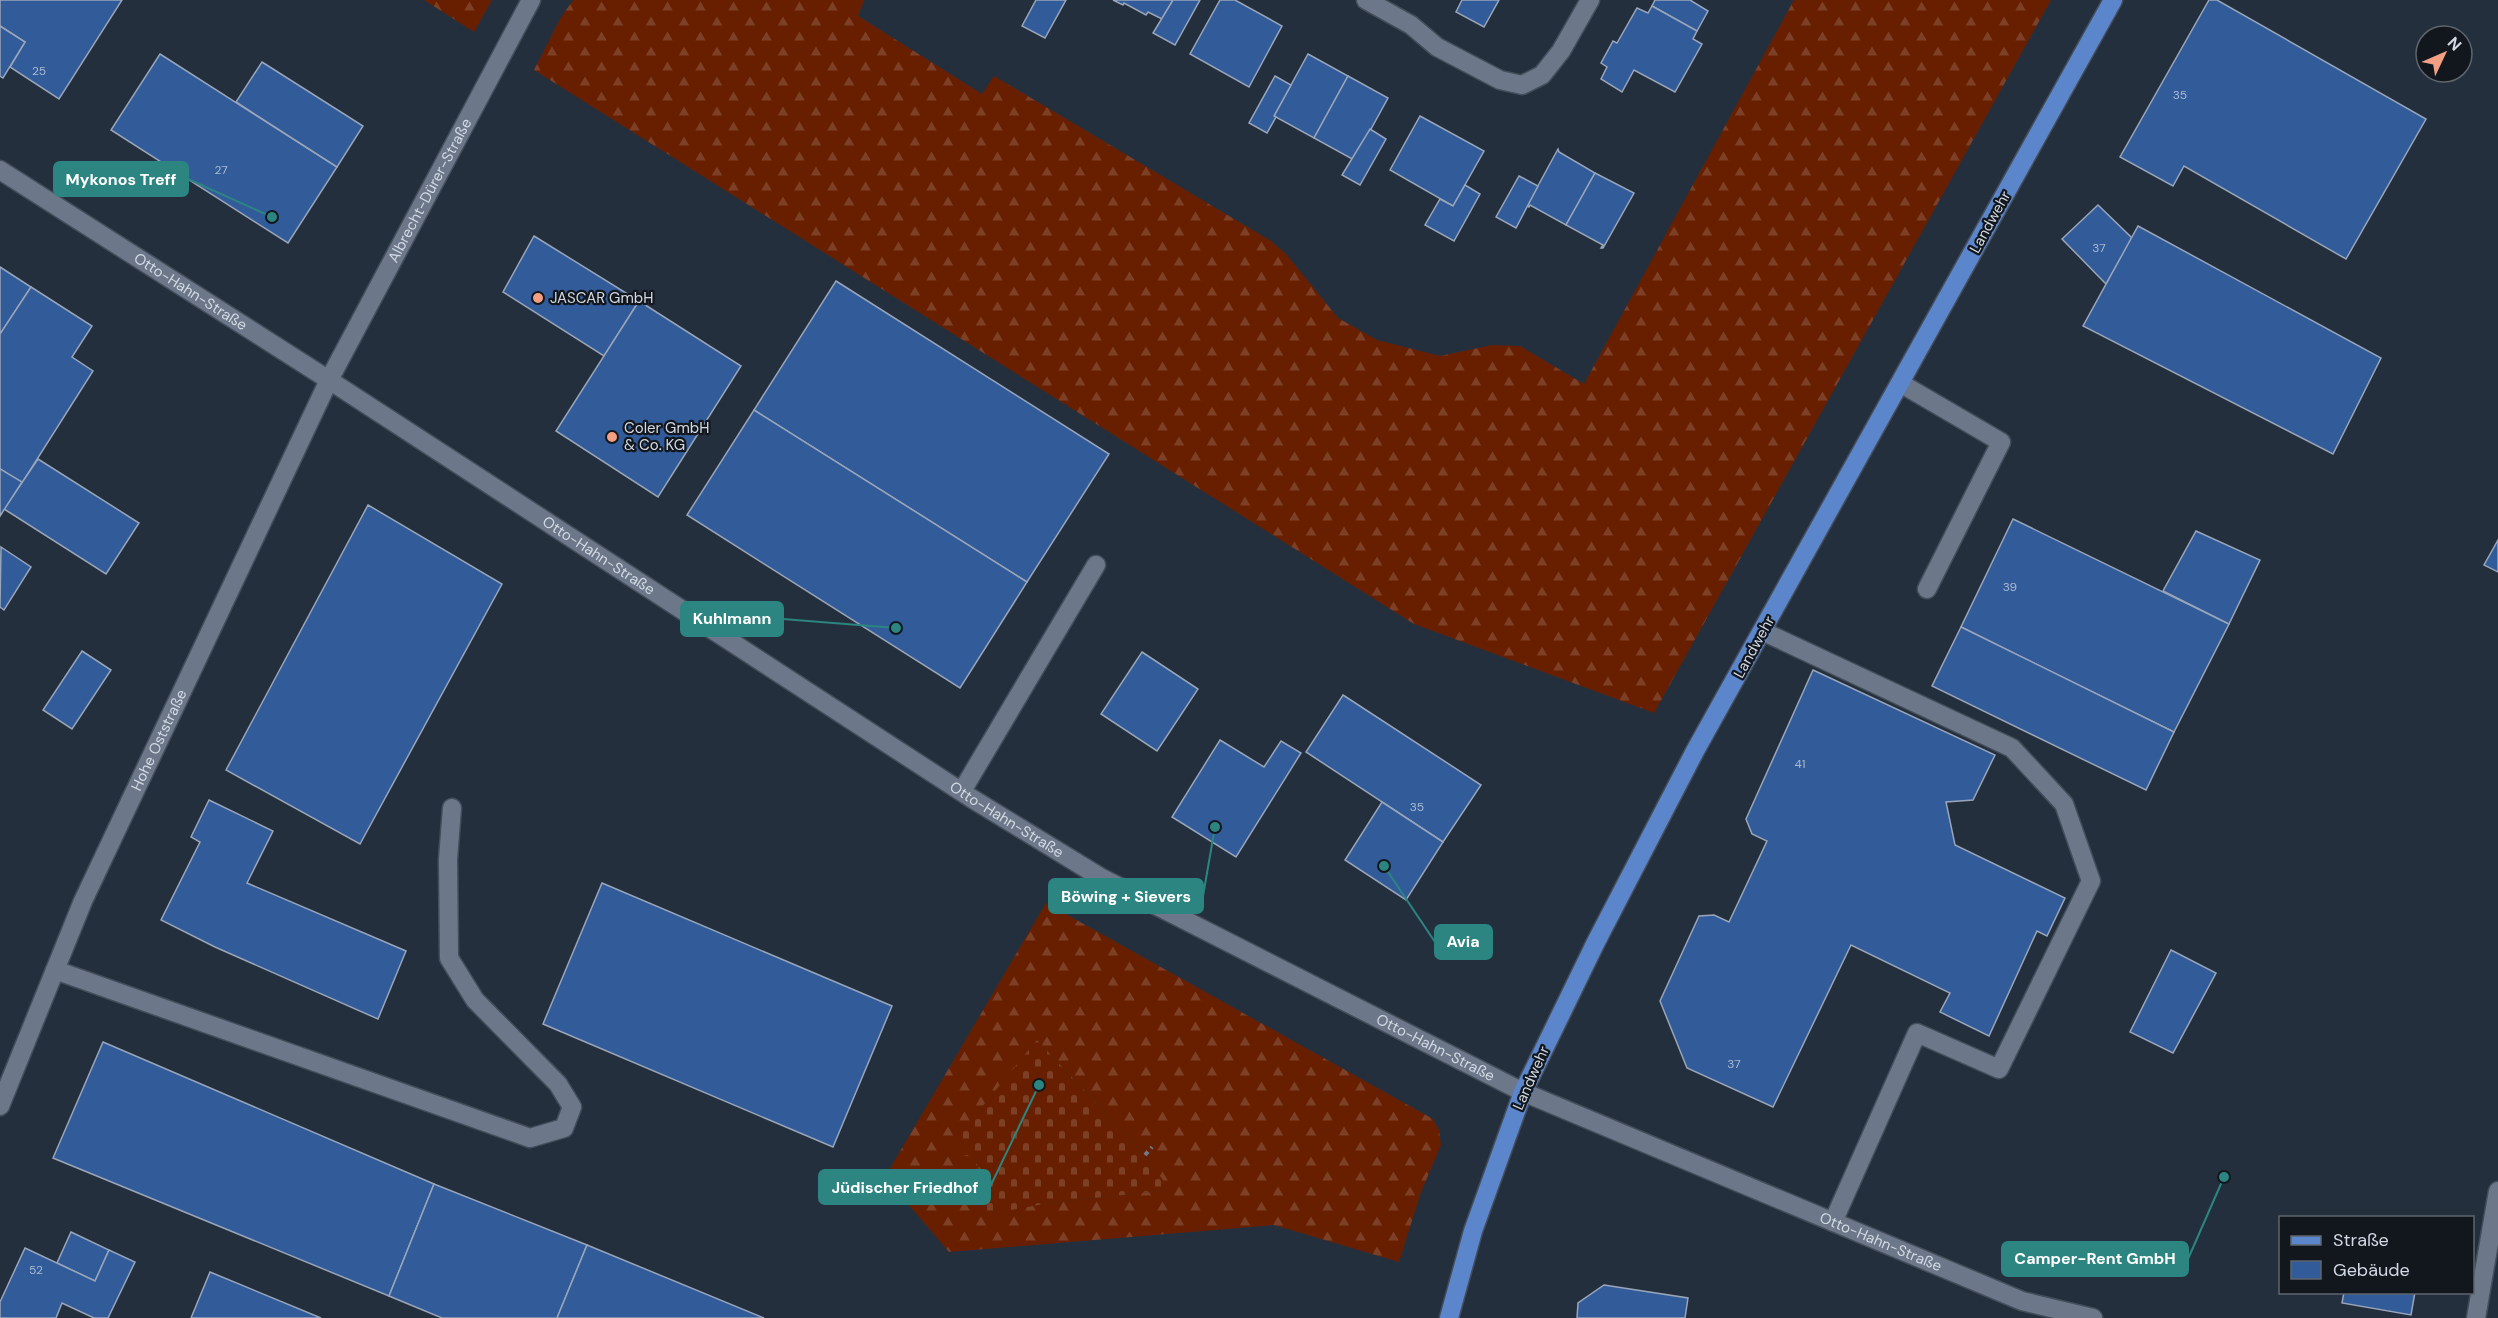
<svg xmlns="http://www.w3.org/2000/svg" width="2498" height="1318" viewBox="0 0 2498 1318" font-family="'DM Sans',sans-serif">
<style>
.forest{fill:url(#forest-firs);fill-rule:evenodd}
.cemetery{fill:url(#cemetery-stones)}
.building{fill:#325b9a;stroke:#99a5b9;stroke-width:1.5}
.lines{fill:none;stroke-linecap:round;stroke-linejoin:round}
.minor-casing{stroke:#444d5a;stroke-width:21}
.major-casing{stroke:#444d5a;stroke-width:21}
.path{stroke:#717a87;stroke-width:4;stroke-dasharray:4.5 4.5;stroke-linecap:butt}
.minor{stroke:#6c788a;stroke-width:18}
.major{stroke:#5b86cb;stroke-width:18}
.poi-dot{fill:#f39f83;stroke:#12171e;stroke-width:2}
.labels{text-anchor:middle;stroke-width:4.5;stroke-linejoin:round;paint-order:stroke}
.number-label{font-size:12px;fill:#aabad1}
.street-label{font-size:15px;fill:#d2d9e3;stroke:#12171e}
.poi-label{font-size:15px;fill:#d2d9e3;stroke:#12171e;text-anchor:start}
.leader{fill:none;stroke:#2c8580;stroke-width:2}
.callout-dot{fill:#2c8580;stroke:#12171e;stroke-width:2}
.callout{fill:#2c8580;stroke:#2c8580;stroke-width:2}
.callout-label{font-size:16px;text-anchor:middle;font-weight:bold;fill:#fff}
</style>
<defs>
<pattern id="forest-firs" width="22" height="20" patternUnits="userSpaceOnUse" patternTransform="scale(1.5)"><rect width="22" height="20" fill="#681f00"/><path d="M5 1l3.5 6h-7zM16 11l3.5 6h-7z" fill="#7d3f25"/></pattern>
<pattern id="cemetery-stones" width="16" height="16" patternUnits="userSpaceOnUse" patternTransform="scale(1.5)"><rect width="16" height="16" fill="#681f00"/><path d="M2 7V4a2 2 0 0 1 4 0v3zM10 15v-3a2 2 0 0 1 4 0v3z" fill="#7d3f25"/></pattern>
</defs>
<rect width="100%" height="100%" fill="#242f3e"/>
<!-- forest -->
<g class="forest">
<path d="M424,0H492L474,32Z"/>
<path d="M573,0H864L858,16L982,94L994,76L1271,241L1286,254L1338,318L1377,340L1440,356L1492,345L1520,346L1584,384L1794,0H2051L1654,713L1414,624L534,70L560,19Z"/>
<path d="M1046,903L1433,1119L1439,1130L1441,1145L1421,1192L1399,1262L1274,1225L949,1252L885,1177ZM1037,1040L1145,1155L1169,1190L1056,1202L989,1213L976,1158Z"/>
</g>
<!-- cemetery -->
<path class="cemetery" d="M1037,1040L1145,1155L1170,1190L1056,1202L988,1214L976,1158L957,1154L963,1130Z"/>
<!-- building -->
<g class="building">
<path d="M0,0H122L59,99L10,67L25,42L0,26Z"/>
<path d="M1036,0H1066L1045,38L1022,26Z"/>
<path d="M1113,0H1173L1162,19L1148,12L1146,15L1124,3L1123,5Z"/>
<path d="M1173,0H1200L1175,45L1153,33Z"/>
<path d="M1220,0H1235L1282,26L1249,87L1190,54Z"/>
<path d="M1462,0H1499L1484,27L1456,12Z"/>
<path d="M1655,0H1690L1708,11L1697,31L1652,6Z"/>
<path d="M2209,0H2217L2426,119L2346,259L2184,166L2173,186L2120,157Z"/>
<path d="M1652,6L1697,31L1693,39L1702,44L1675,92L1634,70L1622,92L1601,79L1607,67L1601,63L1613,41L1617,43L1637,8L1648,13Z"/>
<path d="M0,26L25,42L3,78L0,76Z"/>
<path d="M160,54L337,167L288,243L111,130Z"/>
<path d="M1308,54L1348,76L1314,138L1274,116Z"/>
<path d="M262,62L363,126L337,167L236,102Z"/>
<path d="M1275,76L1291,85L1274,116L1276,117L1267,133L1249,123Z"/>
<path d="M1348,76L1388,98L1354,160L1314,138Z"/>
<path d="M1420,116L1484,151L1453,206L1390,170Z"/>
<path d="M1370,129L1386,139L1360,185L1342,175Z"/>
<path d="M1558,149L1559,152L1595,173L1566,225L1530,205L1529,207L1527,206Z"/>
<path d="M1595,173L1634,193L1603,248H1601L1603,245L1566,225Z"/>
<path d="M1519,176L1538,186L1516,228L1496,217Z"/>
<path d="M1465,185L1480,194L1454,241L1425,225L1440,199L1453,206Z"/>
<path d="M2098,205L2132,238L2106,284L2062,239Z"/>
<path d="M2138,226L2381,358L2333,454L2083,326Z"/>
<path d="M534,236L639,301L604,356L503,292Z"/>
<path d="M0,267L31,287L0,334Z"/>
<path d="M836,281L1109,454L1027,582L754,410Z"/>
<path d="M31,287L92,326L72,357L93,371L22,483L0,469V334Z"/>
<path d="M639,301L741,366L658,497L556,431Z"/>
<path d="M754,410L1027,582L960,688L687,515Z"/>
<path d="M38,459L139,523L106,574L4,509Z"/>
<path d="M0,469L22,482L0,516Z"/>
<path d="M368,505L502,584L360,844L226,770Z"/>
<path d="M2013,519L2229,624L2174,732L1961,627Z"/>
<path d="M2196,531L2260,560L2229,624L2163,591Z"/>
<path d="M2498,540V572L2484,565Z"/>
<path d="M1,547L31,567L4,610L0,607Z"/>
<path d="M1961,627L2174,732L2146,790L1932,686Z"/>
<path d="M82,651L111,670L72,729L43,710Z"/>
<path d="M1142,652L1198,689L1157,751L1101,714Z"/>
<path d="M1813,670L1995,755L1973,800L1946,802L1955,845L2065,898L2047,936L2037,931L1989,1036L1940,1012L1950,993L1851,945L1773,1107L1687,1068L1660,1001L1699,916L1714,915L1729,922L1767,841L1752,834L1746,819Z"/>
<path d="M1343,695L1481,785L1443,842L1306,752Z"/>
<path d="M1220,740L1264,767L1281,741L1301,753L1236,857L1172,817Z"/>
<path d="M209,800L273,831L247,883L406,951L378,1019L215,947L161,920L200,842L191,837Z"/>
<path d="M1382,802L1443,842L1406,900L1345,860Z"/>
<path d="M602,883L892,1006L833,1147L543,1024Z"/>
<path d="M2171,950L2216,973L2173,1053L2130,1032Z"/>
<path d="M103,1042L434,1184L389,1296L53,1158Z"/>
<path d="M434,1184L587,1245L557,1318H442L389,1296Z"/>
<path d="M71,1232L109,1250L95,1281L57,1263Z"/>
<path d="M587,1245L764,1318H557Z"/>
<path d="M25,1248L95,1281L109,1250L135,1262L108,1318H94L62,1303L56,1318H0V1302Z"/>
<path d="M210,1272L321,1318H191Z"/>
<path d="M1604,1285L1688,1298L1685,1318H1577L1578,1303Z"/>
<path d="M2344,1292H2415L2411,1315L2342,1303Z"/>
</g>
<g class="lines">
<!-- minor casing -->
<g class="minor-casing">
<g id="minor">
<path d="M1366,0L1411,25L1437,47L1500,80L1522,85L1542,75L1561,51L1590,0"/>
<path id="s1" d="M0,170L329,380L971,798L1100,877L1523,1092L2022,1301L2093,1318"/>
<path d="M1900,383L2001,442L1927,589"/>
<path d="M1762,631L2012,748L2064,804L2091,881L1999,1069L1917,1033L1833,1222"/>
<path d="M962,791L1096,565"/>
<path d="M55,970L530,1138L564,1128L572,1107L558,1084L475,1000L449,958L448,859L452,808"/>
<path id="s2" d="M0,1106L83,901L329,380L531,0"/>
<path d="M2476,1318L2498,1191"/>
</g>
</g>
<!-- major casing -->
<g class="major-casing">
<path id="major" d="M1449,1318L1473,1231L1523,1092L1596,942L1695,751L2113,0"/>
</g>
<!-- path -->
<path class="path" d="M1145,1155L1152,1147"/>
<!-- minor -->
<use href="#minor" class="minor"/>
<!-- major -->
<use href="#major" class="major"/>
</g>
<!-- markers -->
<g class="poi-dot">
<circle cx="538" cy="298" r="6"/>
<circle cx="612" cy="437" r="6"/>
</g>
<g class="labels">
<!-- number labels -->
<g class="number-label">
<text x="39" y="75">25</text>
<text x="2180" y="99">35</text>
<text x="221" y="174">27</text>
<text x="2099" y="252">37</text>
<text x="2010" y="591">39</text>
<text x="1800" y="768">41</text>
<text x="1417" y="811">35</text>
<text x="1734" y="1068">37</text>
<text x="36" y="1274">52</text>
</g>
<!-- street labels -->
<g class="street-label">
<text dy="5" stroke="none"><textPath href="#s2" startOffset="1012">Albrecht-Dürer-Straße</textPath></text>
<text transform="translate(1990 222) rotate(-61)" y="5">Landwehr</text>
<text dy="5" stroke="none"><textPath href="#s1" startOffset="226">Otto-Hahn-Straße</textPath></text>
<text dy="5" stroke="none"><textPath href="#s1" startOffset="712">Otto-Hahn-Straße</textPath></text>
<text transform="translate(1754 647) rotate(-61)" y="5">Landwehr</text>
<text dy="5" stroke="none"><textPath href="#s2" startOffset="399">Hohe Oststraße</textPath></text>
<text dy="5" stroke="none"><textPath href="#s1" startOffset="1198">Otto-Hahn-Straße</textPath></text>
<text dy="5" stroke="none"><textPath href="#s1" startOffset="1684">Otto-Hahn-Straße</textPath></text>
<text transform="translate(1531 1078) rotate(-66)" y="5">Landwehr</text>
<text dy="5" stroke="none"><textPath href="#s1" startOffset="2170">Otto-Hahn-Straße</textPath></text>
</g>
<!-- poi labels -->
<g class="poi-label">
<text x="550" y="303">JASCAR GmbH</text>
<text x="624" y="433">Coler GmbH<tspan x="624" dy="17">&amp; Co. KG</tspan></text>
</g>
</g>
<!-- callouts -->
<path class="leader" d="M272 217L188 179M896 628L783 619M1215 827L1203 896M1384 866L1435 942M1039 1085L990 1187M2224 1177L2188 1259"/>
<g class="callout-dot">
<circle cx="272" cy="217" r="6"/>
<circle cx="896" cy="628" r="6"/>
<circle cx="1215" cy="827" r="6"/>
<circle cx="1384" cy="866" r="6"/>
<circle cx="1039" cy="1085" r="6"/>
<circle cx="2224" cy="1177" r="6"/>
</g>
<g class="callout">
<rect x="54" y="162" width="134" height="34" rx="6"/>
<rect x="681" y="602" width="102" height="34" rx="6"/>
<rect x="1049" y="879" width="154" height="34" rx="6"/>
<rect x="1435" y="925" width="57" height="34" rx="6"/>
<rect x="819" y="1170" width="171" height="34" rx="6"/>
<rect x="2002" y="1242" width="186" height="34" rx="6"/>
</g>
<g class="callout-label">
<text x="121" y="185">Mykonos Treff</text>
<text x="732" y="624">Kuhlmann</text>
<text x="1126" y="902">Böwing + Sievers</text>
<text x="1463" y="947">Avia</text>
<text x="905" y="1193">Jüdischer Friedhof</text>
<text x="2095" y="1264">Camper-Rent GmbH</text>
</g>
<!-- legend -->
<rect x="2279" y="1216" width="195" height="78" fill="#12171e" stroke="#5f656d" stroke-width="1.5"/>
<rect x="2291" y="1236" width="30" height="9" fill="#5b86cb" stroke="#5f656d" stroke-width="1.5"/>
<text x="2333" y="1246" font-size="18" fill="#d2d9e3">Straße</text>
<rect x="2291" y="1261" width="30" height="18" fill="#325b9a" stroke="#5f656d" stroke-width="1.5"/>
<text x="2333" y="1276" font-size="18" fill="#d2d9e3">Gebäude</text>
<!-- north arrow -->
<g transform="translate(2444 54) rotate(46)"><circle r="28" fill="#12171e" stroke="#5f656d" stroke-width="1.5"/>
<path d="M0-4.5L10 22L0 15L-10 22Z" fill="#f39f83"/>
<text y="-9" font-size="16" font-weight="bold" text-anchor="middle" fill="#d2d9e3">N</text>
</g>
</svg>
